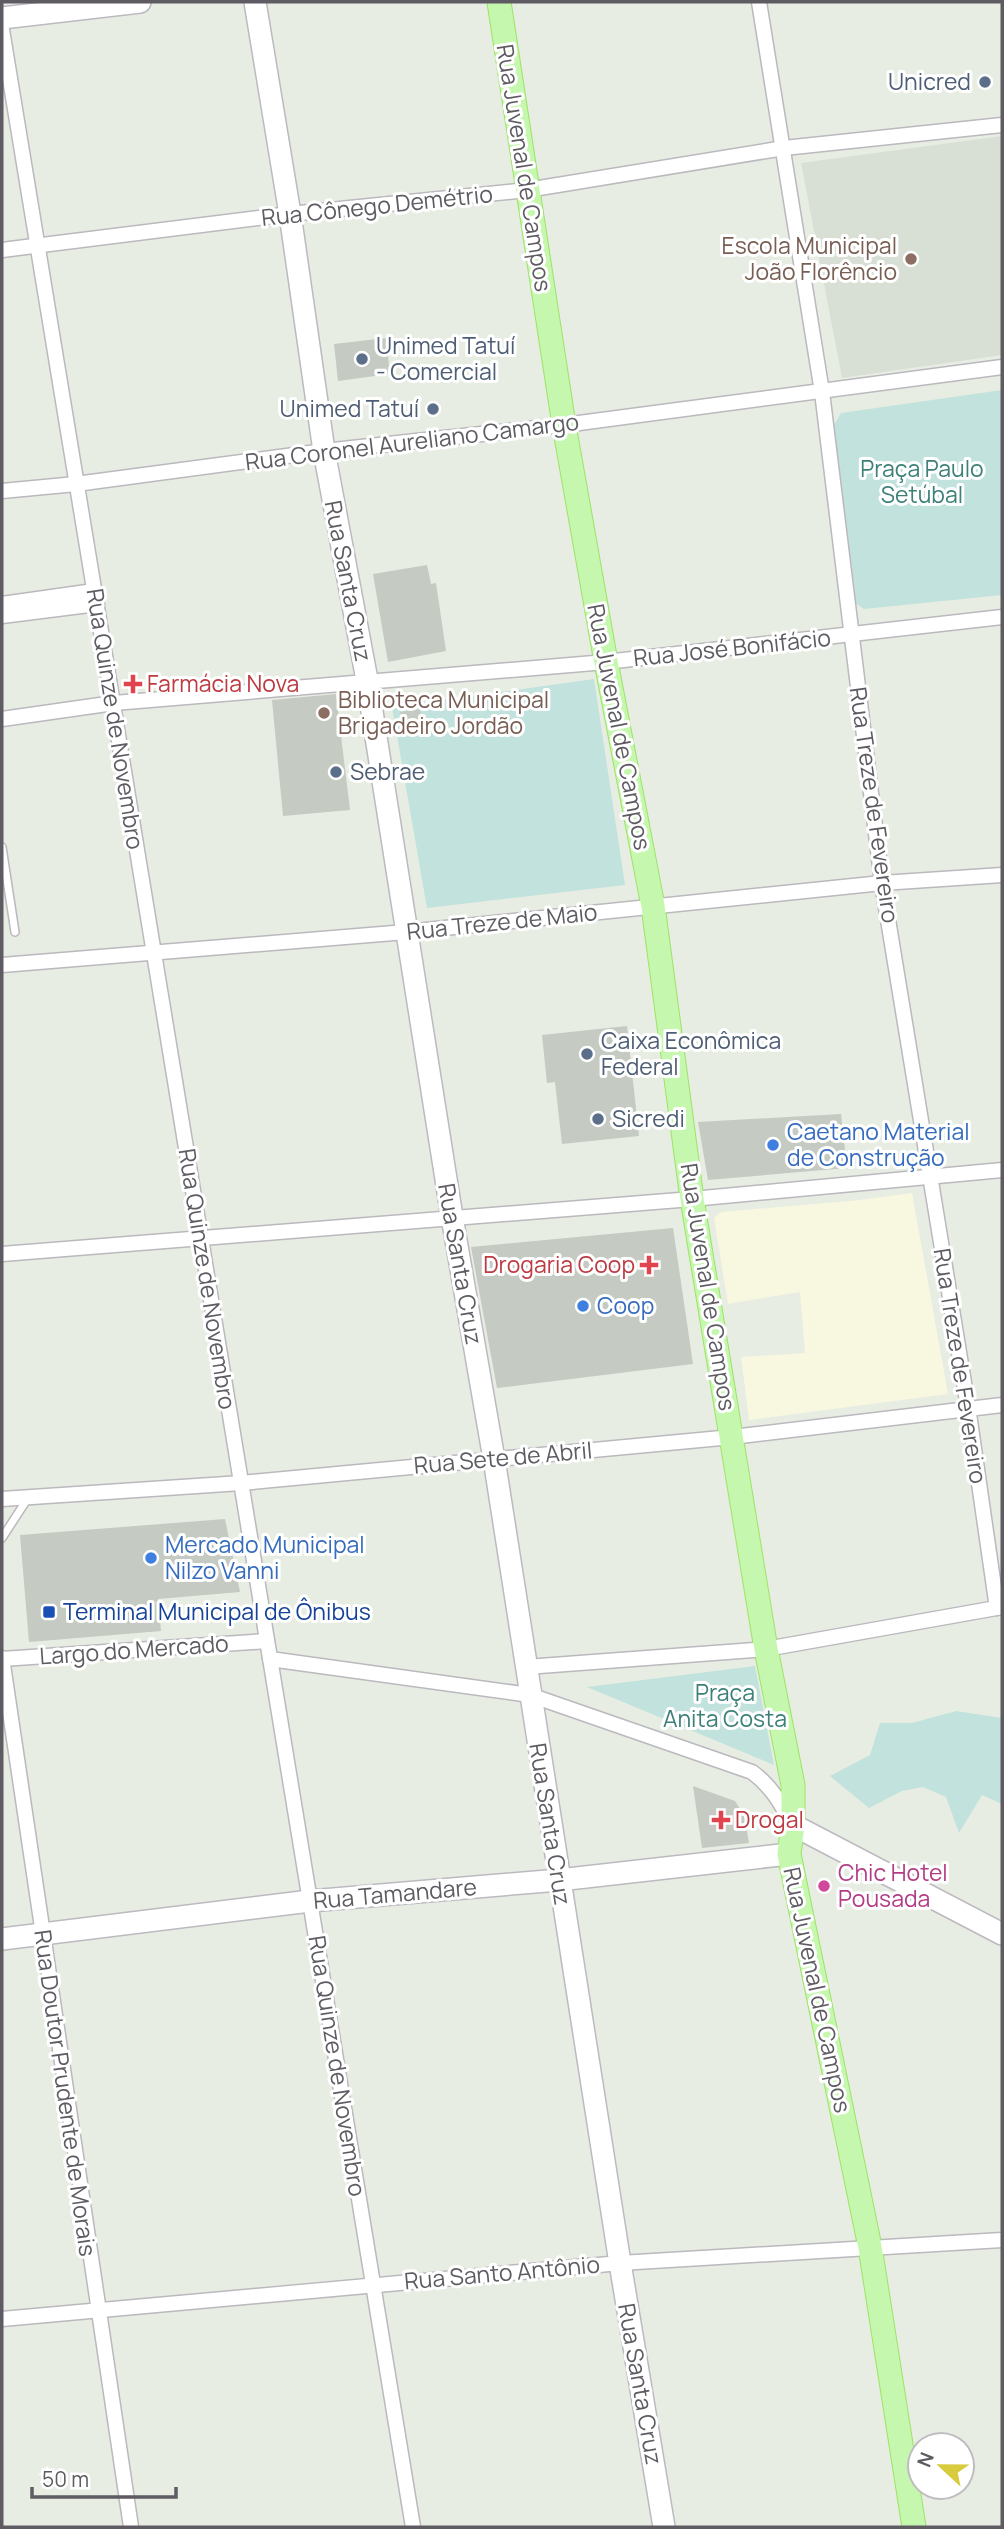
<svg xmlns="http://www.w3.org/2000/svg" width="1004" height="2529" viewBox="0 0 1004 2529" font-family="Manrope,sans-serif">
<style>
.education{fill:#d8dfd5}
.medical{fill:#f8f7e0}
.green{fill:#c2e2dd}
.building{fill:#c5cac2}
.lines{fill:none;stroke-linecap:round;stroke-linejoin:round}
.lane-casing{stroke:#bbb8be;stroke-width:10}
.street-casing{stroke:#bbb8be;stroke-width:17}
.secondary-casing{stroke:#bcb9c0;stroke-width:24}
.primary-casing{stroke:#9de365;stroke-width:25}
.lane{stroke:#fff;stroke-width:7}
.street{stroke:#fff;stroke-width:14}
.secondary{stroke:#fff;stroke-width:21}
.primary{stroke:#c6f7ae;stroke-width:23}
.service-dot{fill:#5c6f8a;stroke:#fff;stroke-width:2.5}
.education-dot{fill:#8d6e63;stroke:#fff;stroke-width:2.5}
.health-dot{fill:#e0444e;stroke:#fff;stroke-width:2.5}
.shop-dot{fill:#3f7fe0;stroke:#fff;stroke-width:2.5}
.transit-dot{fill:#1a4fb4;stroke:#fff;stroke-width:2.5}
.hotel-dot{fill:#d1479c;stroke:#fff;stroke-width:2.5}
.labels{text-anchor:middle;stroke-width:6;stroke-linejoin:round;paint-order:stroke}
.service-label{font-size:23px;fill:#4e5e75;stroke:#fff;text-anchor:start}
.street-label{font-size:23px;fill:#5e5b62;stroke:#fff}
.education-label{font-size:23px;fill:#785e54;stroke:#fff;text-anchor:end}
.park-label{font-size:23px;fill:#3d8078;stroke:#fff}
.health-label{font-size:23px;fill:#be3a42;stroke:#fff;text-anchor:start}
.shop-label{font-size:23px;fill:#366cbe;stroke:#fff;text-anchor:start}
.transit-label{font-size:23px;fill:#164399;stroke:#fff;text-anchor:start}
.hotel-label{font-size:23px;fill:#b23c85;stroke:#fff;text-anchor:start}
</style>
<rect width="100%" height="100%" fill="#e7ede3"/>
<!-- education -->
<path class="education" d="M1002,136V355L842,378L801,163Z"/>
<!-- medical -->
<path class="medical" d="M912,1193L948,1394L749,1420L741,1357L805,1353L800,1292L728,1304L714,1218L721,1212L860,1200Z"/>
<!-- green -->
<g class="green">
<path d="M1002,390V595L864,609L852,601L855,593L843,501L840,499L834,480L839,465L834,425L841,413Z"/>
<path d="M594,679L625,885L427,908L392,707Z"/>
<path d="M755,1666L774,1765L587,1687Z"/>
<path d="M956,1711L1002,1718V1804L982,1795L959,1833L946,1797L923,1787L902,1791L869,1808L830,1776L870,1755L880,1723H912Z"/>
</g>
<!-- building -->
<g class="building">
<path d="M386,338L390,374L338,381L334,344Z"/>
<path d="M427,565L431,584L436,583L446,651L388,662L373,574Z"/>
<path d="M336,694L350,810L283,816L272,700Z"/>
<path d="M420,709L423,727L403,731L400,712Z"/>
<path d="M627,1026L639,1136L562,1144L555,1082L547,1083L542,1035Z"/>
<path d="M841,1114L847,1168L708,1180L698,1122Z"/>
<path d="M673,1228L693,1364L497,1388L471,1247Z"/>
<path d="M225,1519L240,1592L158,1599L161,1631L29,1642L20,1535Z"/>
<path d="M693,1786L735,1801L744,1815L749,1843L702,1848Z"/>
</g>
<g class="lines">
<!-- lane casing -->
<g class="lane-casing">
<g id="lane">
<path d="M2,847L15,932"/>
<path d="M2,1538L28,1498"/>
</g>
</g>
<!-- street casing -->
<g class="street-casing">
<g id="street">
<path d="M759,2L822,392L882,883L968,1407L997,1608"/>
<path d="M2,30L413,2527"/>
<path d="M2,250L290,214L527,190L784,148L1002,125"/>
<path d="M2,491L76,484L324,451L564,425L1002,367"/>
<path d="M2,604L94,591"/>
<path d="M2,616L97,604"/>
<path d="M2,719L114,703L606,662L1002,617"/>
<path d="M2,965L406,932L882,883L1002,875"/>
<path d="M2,1254L692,1199L1002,1170"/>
<path d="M2,1499L241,1483L732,1437L1002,1405"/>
<path d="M2,1658L131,2527"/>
<path d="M2,1659L267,1641"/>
<path d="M270,1659L530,1695L752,1772C771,1786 780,1802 791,1822"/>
<path d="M526,1667L766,1649L1002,1607"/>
<path d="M2,2319L620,2263L1002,2240"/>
</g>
</g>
<!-- secondary casing -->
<g class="secondary-casing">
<g id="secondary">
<path d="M255,2L290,214L324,451L367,680L452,1217L494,1459L620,2263L664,2527"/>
<path d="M2,18L140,2"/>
<path d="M793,1825L1002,1934"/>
<path d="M2,1939L310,1901L559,1880L789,1854"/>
</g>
</g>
<!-- primary casing -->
<g class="primary-casing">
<path id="primary" d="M499,2L564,425L606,662L653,906L692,1199L766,1649L793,1785V1825L789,1854L870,2247L914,2527"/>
</g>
<!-- lane -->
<use href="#lane" class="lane"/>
<!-- street -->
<use href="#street" class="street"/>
<!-- secondary -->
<use href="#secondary" class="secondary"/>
<!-- primary -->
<use href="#primary" class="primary"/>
</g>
<!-- markers -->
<g class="service-dot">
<circle cx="985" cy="82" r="7"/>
<circle cx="362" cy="359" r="7"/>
<circle cx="433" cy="409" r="7"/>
<circle cx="336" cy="772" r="7"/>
<circle cx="587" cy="1054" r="7"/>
<circle cx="598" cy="1119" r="7"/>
</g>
<g class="education-dot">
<circle cx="911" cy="259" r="7"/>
<circle cx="324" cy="713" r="7"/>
</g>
<g class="health-dot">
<path d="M129.5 673.5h7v7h7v7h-7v7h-7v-7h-7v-7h7z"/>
<path d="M645.5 1254.5h7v7h7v7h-7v7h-7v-7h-7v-7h7z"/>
<path d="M717.5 1809.5h7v7h7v7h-7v7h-7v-7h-7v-7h7z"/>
</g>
<g class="shop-dot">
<circle cx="773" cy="1145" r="7"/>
<circle cx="583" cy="1306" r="7"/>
<circle cx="151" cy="1558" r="7"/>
</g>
<rect class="transit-dot" x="42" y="1605" width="14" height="14" rx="3.5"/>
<circle class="hotel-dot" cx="824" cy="1886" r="7"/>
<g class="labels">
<!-- service labels -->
<g class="service-label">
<text x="971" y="90" text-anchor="end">Unicred</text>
<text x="376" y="354">Unimed Tatuí<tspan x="376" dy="26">- Comercial</tspan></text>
<text x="419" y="417" text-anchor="end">Unimed Tatuí</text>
<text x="350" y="780">Sebrae</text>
<text x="601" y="1049">Caixa Econômica<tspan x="601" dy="26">Federal</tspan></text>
<text x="612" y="1127">Sicredi</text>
</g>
<!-- street labels -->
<g class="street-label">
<text transform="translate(524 168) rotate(81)" y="8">Rua Juvenal de Campos</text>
<text transform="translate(377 206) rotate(-6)" y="8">Rua Cônego Demétrio</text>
<text transform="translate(412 442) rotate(-7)" y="8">Rua Coronel Aureliano Camargo</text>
<text transform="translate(348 581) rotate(79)" y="8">Rua Santa Cruz</text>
<text transform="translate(732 648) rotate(-6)" y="8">Rua José Bonifácio</text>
<text transform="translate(115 719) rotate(81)" y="8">Rua Quinze de Novembro</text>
<text transform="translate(619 727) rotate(79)" y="8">Rua Juvenal de Campos</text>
<text transform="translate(874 805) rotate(82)" y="8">Rua Treze de Fevereiro</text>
<text transform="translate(502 922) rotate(-6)" y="8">Rua Treze de Maio</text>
<text transform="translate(460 1264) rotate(80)" y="8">Rua Santa Cruz</text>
<text transform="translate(207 1279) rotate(81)" y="8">Rua Quinze de Novembro</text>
<text transform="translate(708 1287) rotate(81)" y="8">Rua Juvenal de Campos</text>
<text transform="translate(960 1366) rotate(81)" y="8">Rua Treze de Fevereiro</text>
<text transform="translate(503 1458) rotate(-5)" y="8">Rua Sete de Abril</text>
<text transform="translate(134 1650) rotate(-4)" y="8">Largo do Mercado</text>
<text transform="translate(550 1824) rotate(81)" y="8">Rua Santa Cruz</text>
<text transform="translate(395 1894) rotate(-5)" y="8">Rua Tamandare</text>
<text transform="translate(817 1990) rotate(78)" y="8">Rua Juvenal de Campos</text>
<text transform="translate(337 2066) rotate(81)" y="8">Rua Quinze de Novembro</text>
<text transform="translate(65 2093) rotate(82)" y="8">Rua Doutor Prudente de Morais</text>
<text transform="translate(502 2273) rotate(-5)" y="8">Rua Santo Antônio</text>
<text transform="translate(640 2384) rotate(80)" y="8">Rua Santa Cruz</text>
</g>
<!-- education labels -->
<g class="education-label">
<text x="897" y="254">Escola Municipal<tspan x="897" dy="26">João Florêncio</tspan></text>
<text x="338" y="708" text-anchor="start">Biblioteca Municipal<tspan x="338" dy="26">Brigadeiro Jordão</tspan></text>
</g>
<!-- park labels -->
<g class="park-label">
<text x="922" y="477">Praça Paulo<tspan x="922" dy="26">Setúbal</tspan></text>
<text x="725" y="1701">Praça<tspan x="725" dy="26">Anita Costa</tspan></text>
</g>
<!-- health labels -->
<g class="health-label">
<text x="147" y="692">Farmácia Nova</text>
<text x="635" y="1273" text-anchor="end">Drogaria Coop</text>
<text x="735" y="1828">Drogal</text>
</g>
<!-- shop labels -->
<g class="shop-label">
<text x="787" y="1140">Caetano Material<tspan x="787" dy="26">de Construção</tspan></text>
<text x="597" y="1314">Coop</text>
<text x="165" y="1553">Mercado Municipal<tspan x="165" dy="26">Nilzo Vanni</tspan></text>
</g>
<!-- transit labels -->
<g class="transit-label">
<text x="63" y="1620">Terminal Municipal de Ônibus</text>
</g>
<!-- hotel labels -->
<g class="hotel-label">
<text x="838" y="1881">Chic Hotel<tspan x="838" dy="26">Pousada</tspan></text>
</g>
</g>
<!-- border -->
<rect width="1004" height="2529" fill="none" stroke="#5e5b62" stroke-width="7"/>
<!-- north arrow -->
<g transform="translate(941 2466) rotate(292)"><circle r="33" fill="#ffffff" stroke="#bfbdc0" stroke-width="2"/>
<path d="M0-5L12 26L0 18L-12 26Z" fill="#d8cb3e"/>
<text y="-10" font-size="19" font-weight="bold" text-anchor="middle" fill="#5e5b62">N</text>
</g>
<!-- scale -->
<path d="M32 2487v10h144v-10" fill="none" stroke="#5e5b62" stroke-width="3.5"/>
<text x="42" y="2487" font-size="21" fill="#5e5b62" stroke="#ffffff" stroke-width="5" paint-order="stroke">50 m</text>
</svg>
